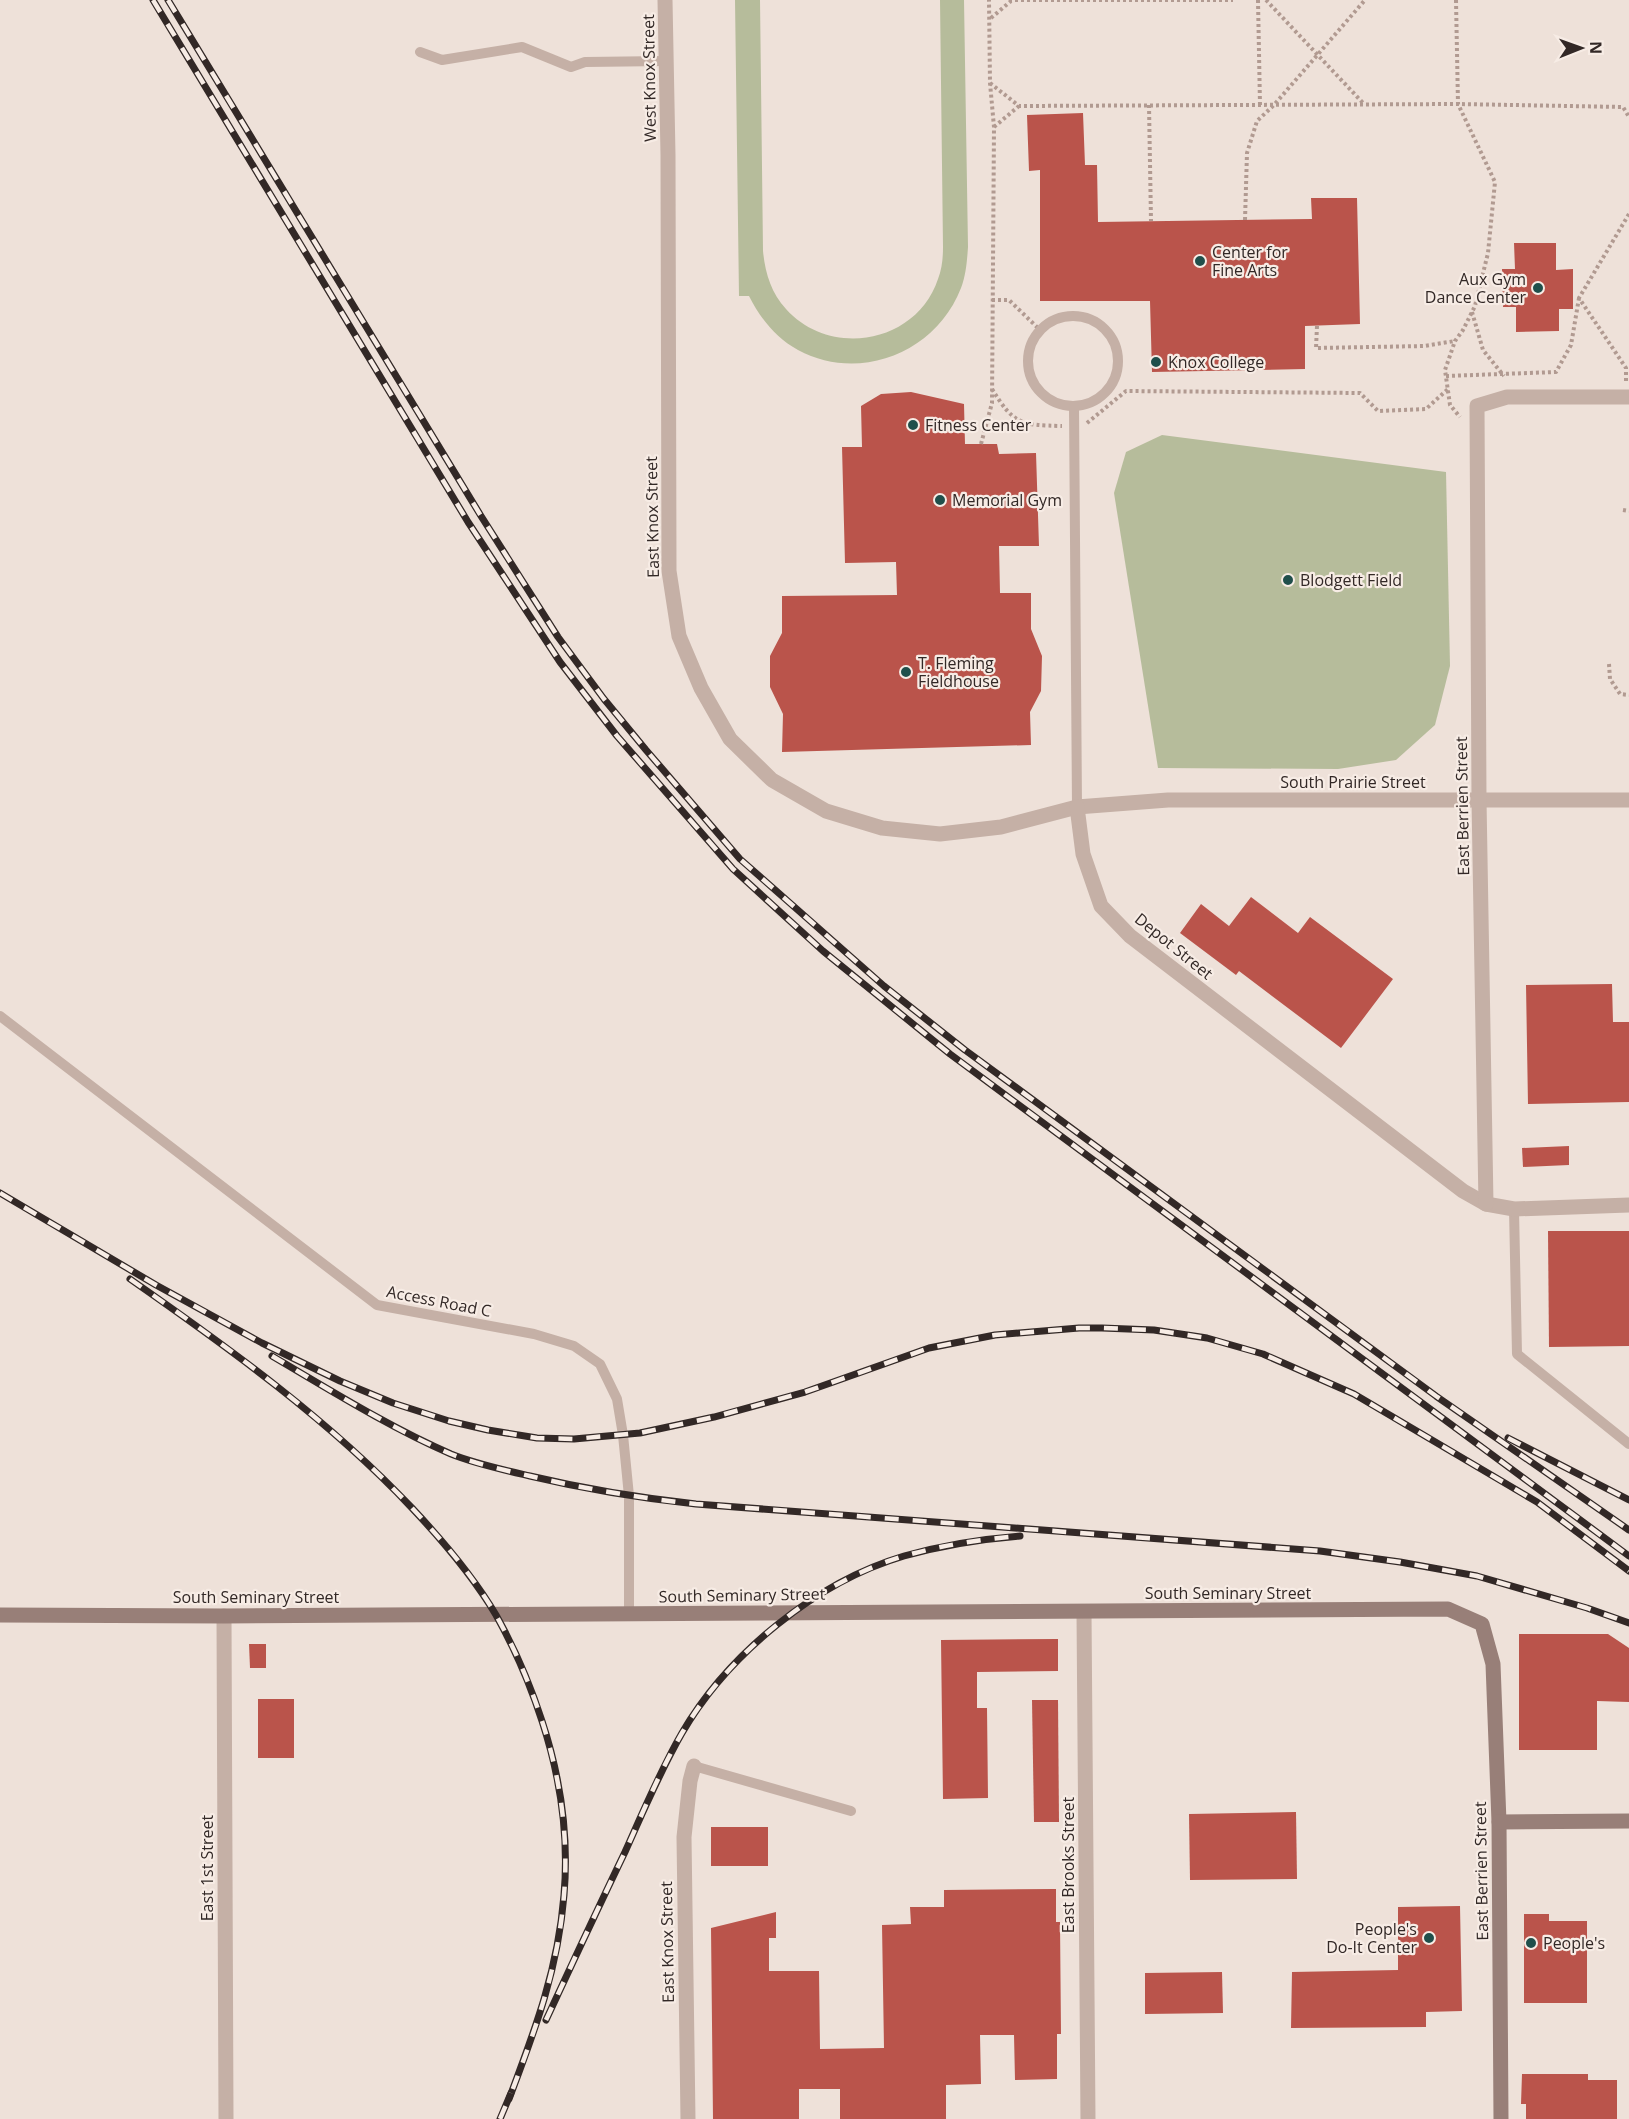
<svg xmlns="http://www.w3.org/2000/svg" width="1629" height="2119" viewBox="0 0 1629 2119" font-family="'Open Sans',sans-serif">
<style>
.green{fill:#b6bc9b}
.building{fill:#ba544b}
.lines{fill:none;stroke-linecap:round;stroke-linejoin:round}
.path{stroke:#b19a91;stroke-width:4;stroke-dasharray:3 3;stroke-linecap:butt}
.lane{stroke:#c5b0a6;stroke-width:10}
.street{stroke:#c5b0a6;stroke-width:15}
.secondary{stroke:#987f78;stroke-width:15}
.rail-casing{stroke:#322826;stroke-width:7}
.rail{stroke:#f7ece5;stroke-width:4.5;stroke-dasharray:14;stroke-linecap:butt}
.poi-dot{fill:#204f4b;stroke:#f7ece5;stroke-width:2}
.labels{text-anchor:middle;stroke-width:4.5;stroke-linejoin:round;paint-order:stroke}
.street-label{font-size:16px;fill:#322826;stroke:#f7ece5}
.poi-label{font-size:16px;fill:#322826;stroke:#f7ece5;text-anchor:start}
</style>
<rect width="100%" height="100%" fill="#eee1d9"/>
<!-- green -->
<g class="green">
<path d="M735,0H760L763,251C765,272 771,293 786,309C831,359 917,343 938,279C942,269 943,258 943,247L940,0H964L968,247C967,261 966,275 961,288C936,353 859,383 798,350C776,338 760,318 749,296H739Z"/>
<path d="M1162,435L1446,472L1450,666L1435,725L1396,760L1338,769L1158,768L1114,493L1126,452Z"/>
</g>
<!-- building -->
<g class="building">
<path d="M1083,113L1085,165H1097L1098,222L1312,219L1311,198H1357L1360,324L1305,326V369L1152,372L1150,301H1040V170L1029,171L1027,115Z"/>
<path d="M1514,243H1556V270L1573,269V309H1559V331L1516,332V307H1503L1502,269H1515Z"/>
<path d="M911,392L964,404L965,444H997L999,454L1036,453L1039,546H999L1000,593H1031V629L1042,656L1041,691L1030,712L1031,745L782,752L783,714L770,687V656L782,633V596L897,595L896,562L845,563L842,447H862L861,406L881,394Z"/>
<path d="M1251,897L1298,933L1310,917L1393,979L1341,1048L1239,971L1236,975L1180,933L1201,904L1229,926Z"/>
<path d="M1612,984L1613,1022H1629V1102L1528,1104L1526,985Z"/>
<path d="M1569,1146V1165L1523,1167L1522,1148Z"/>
<path d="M1548,1231H1629V1346L1549,1347Z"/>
<path d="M1519,1634H1608L1629,1648V1702L1597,1701V1750H1519Z"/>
<path d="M1058,1639V1671L977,1672V1708H987L988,1798L943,1799L941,1640Z"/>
<path d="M249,1644H266V1668H250Z"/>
<rect x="258" y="1699" width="36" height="59"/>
<path d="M1032,1700H1058L1059,1822H1034Z"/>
<path d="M1296,1812L1297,1879L1190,1880L1189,1814Z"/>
<rect x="711" y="1827" width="57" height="39"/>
<path d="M1056,1889V1922H1060L1061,2034H1057V2079L1015,2080L1014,2035H980L981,2084L946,2085V2119H840V2089H799V2119H713L711,1928L776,1912V1938H769V1971H819L820,2049L884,2048L882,1925L911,1924L910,1907H944V1890Z"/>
<path d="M1460,1906L1462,2011L1426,2012V2027L1291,2028L1292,1972L1398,1970V1907Z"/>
<path d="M1524,1914H1549V1921H1587V2003H1524Z"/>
<path d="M1222,1972L1223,2013L1145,2014V1973Z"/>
<path d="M1522,2074H1588V2080H1617V2119H1526V2104H1521Z"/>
</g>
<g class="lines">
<!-- path -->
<g class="path">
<path d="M1009,0H1233"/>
<path d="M1258,0L1260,105"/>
<path d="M1266,0L1363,103"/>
<path d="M1456,0L1458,104L1495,182L1488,253L1475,306L1463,330L1455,341L1445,370L1450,405L1460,417"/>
<path d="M991,18L1011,1"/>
<path d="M990,83L1019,106L1458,104L1623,107L1629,117"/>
<path d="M1149,105L1151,221"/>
<path d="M994,127L1019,106"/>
<path d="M1245,220L1247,153L1257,121L1274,105L1365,0"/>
<path d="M992,300H1009L1040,330"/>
<path d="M1472,312L1483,350L1504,376"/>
<path d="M1317,326L1316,348L1424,346L1455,341"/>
<path d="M1446,376L1556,372L1571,345L1579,298"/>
<path d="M1626,381V368L1579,298L1629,214"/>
<path d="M992,389C1014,425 1021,425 1062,426"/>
<path d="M1087,423L1126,391L1360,393L1378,411L1426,409L1448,389"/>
<path d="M981,444L992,403L994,127L990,83L989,0"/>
<path d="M1623,510L1629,511"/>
<path d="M1609,664L1610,679L1620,694L1629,695"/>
</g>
<!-- lane -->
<g class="lane">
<path d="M420,52L442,60L522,47L571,67L585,62L666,61"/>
<circle cx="1073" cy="361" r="45"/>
<path d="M1074,406L1077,807"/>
<path d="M0,1016L377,1305L534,1334L574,1346L600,1364L617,1399L623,1435L629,1496V1614"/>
<path d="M1514,1209L1517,1354L1629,1444"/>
<path d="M694,1766L851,1811"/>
</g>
<!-- street -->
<g class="street">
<path d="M665,0L668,155L669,571L679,636L701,688L730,739L772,780L826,811L882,828L940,834L1001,827L1077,807L1168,800H1629"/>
<path d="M1077,807L1083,854L1101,906L1130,936L1463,1191L1486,1204L1514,1209L1629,1205"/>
<path d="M1486,1204L1479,800L1477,406L1507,397H1629"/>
<path d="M1084,1612L1088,2119"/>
<path d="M224,1616L226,2119"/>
<path d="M688,2119L684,1837L690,1781L694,1766"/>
</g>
<!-- secondary -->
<g class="secondary">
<path d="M0,1615L224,1616L1448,1609L1482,1624L1493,1664L1499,1822L1501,2119"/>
<path d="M1499,1822L1629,1821"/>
</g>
<!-- rail casing -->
<g class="rail-casing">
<g id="rail">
<path d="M153,0L468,522L560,662L617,736L733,869L823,951L950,1054L1629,1556"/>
<path d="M168,0L481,516L558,637L604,699L646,750L740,859L884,986L965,1050L1436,1396L1629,1530"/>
<path d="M0,1193L156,1285L262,1343L340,1381L393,1403L449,1421L488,1430L537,1438L574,1439L640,1433L714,1417L805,1392L929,1348L995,1335L1079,1328H1102L1154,1330L1207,1338L1263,1354L1354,1394L1537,1502L1629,1571"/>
<path d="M130,1279C229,1348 329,1420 412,1508C443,1541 473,1576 496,1615C515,1649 530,1684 542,1721C560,1776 569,1837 564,1895C558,1970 535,2030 509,2099"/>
<path d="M272,1356C330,1390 389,1427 451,1454C476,1464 504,1470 530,1476C585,1489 640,1498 696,1504L1320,1551L1400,1562L1477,1576L1587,1608L1629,1623"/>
<path d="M1508,1438L1629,1500"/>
<path d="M546,2020C572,1964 598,1908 625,1852C643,1812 660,1771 682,1733C728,1654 816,1582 904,1556C943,1545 981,1539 1020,1536"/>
<path d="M500,2119L511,2093"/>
</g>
</g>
<!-- rail -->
<use href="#rail" class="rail"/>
</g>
<!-- markers -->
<g class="poi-dot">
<circle cx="1200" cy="261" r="6"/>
<circle cx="1538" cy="288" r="6"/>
<circle cx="1156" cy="362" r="6"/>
<circle cx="913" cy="425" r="6"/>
<circle cx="940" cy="500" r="6"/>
<circle cx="1288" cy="580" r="6"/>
<circle cx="906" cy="672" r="6"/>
<circle cx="1429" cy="1938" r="6"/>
<circle cx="1531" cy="1943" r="6"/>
</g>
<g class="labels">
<!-- street labels -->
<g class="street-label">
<text transform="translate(649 78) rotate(-91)" y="6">West Knox Street</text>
<text transform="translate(652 517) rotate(-91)" y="6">East Knox Street</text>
<text x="1353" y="788">South Prairie Street</text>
<text transform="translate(1462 806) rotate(-91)" y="6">East Berrien Street</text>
<text transform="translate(1174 946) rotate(39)" y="6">Depot Street</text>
<text transform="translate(439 1301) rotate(11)" y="6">Access Road C</text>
<text x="1228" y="1599">South Seminary Street</text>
<text transform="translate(742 1595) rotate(-1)" y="6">South Seminary Street</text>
<text x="256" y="1603">South Seminary Street</text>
<text transform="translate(1068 1865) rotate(-90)" y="6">East Brooks Street</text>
<text transform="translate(207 1868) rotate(-90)" y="6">East 1st Street</text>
<text transform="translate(1481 1871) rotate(-91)" y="6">East Berrien Street</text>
<text transform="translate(667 1942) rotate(-91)" y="6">East Knox Street</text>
</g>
<!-- poi labels -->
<g class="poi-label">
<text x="1212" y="258">Center for<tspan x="1212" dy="18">Fine Arts</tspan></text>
<text x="1526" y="285" text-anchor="end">Aux Gym<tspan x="1526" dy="18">Dance Center</tspan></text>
<text x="1168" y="368">Knox College</text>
<text x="925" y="431">Fitness Center</text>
<text x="952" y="506">Memorial Gym</text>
<text x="1300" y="586">Blodgett Field</text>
<text x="918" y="669">T. Fleming<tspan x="918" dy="18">Fieldhouse</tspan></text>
<text x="1417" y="1935" text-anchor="end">People's<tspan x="1417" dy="18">Do-It Center</tspan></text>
<text x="1543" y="1949">People's</text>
</g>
</g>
<!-- north arrow -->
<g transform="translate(1581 48) rotate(89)" stroke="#f7ece5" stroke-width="4.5" paint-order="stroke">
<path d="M0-4.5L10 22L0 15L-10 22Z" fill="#322826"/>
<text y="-9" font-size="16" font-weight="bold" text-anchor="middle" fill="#322826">N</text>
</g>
</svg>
